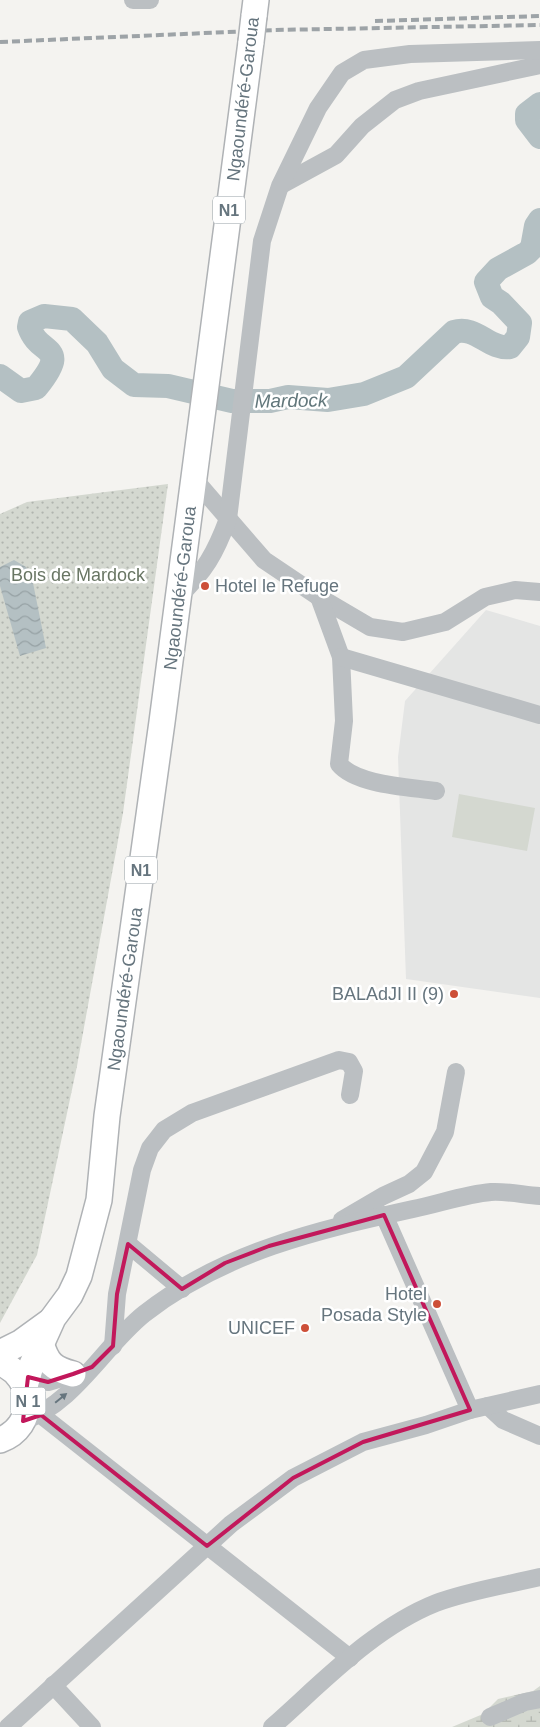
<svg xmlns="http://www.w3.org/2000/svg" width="540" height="1727" viewBox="0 0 540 1727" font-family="Helvetica,sans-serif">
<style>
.built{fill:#e4e5e4}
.green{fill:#d4d8d0}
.wetland{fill:url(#wetland-marsh)}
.park{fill:url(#park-dots)}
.water{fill:url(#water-waves)}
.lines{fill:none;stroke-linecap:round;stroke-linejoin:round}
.river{stroke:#b4c0c3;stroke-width:24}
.highway-casing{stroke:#afb2b5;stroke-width:28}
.minor{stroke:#bbbfc2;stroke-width:18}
.highway{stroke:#fff;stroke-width:25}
.rail{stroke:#9da3a7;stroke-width:4;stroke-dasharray:8 4;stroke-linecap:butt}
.highway-bridge-casing{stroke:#afb2b5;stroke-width:28;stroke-linecap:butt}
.highway-bridge{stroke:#fff;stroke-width:25}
.oneway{fill:#66757e}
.marked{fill:none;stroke:#c2185b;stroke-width:4;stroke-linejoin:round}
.poi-dot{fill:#cd4f38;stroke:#fff;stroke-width:2}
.labels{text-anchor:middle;stroke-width:5;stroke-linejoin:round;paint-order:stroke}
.shield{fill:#fff;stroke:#949ea5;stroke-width:1}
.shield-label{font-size:16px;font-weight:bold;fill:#66757e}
.street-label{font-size:18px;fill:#66757e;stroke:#fff}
.park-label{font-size:18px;fill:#697664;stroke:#fff}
.poi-label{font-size:18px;fill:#66757e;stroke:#fff;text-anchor:end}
.water-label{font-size:19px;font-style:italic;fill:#62777b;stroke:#fff}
</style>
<defs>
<pattern id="wetland-marsh" width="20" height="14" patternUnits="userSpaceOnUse" patternTransform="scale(1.25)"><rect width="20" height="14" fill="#d4d8d0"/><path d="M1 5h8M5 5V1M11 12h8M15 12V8" fill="none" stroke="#b0b4ae"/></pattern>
<pattern id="park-dots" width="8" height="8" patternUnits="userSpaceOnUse" patternTransform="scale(1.25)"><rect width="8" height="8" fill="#d4d8d0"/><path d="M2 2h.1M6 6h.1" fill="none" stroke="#b0b4ae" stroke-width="1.8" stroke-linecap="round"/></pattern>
<pattern id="water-waves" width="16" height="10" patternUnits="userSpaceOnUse" patternTransform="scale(1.25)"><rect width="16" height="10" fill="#b4c0c3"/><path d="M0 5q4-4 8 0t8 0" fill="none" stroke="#96a1a4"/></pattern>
</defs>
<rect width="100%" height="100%" fill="#f4f3f0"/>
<!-- built -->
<path class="built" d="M486,610L540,626V998L406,979L398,757L405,701Z"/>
<!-- green -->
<path class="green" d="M459,794L535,808L527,851L452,837Z"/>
<!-- wetland -->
<path class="wetland" d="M540,1686V1727H452L483,1714L498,1699L533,1691Z"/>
<!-- park -->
<path class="park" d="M168,484L123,813L77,1066L37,1255L0,1323V514L27,502Z"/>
<!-- water -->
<path class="water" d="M14,560L26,567L32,578L46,648L20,656L0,586V567Z"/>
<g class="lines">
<!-- river -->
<g class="river">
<path d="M540,104L527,114V120L540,137"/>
<path d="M0,376L21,391L36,388C72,344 39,357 29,327L30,322L44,316L72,319L97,343L113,369L134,385L168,386L232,401H270L288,397L328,400L364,394L406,377L454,332C476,325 489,350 510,347L518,337L520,323L501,303L492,297L486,282L498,269L527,253L532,248L536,226L540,220"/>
</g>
<!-- highway casing -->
<g class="highway-casing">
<g id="highway">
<path d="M254,16L256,0"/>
<path d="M41,1343C47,1363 53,1369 73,1374"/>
<path d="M0,1353L20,1343L49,1322"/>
<path d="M0,1363C36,1376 37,1427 0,1440"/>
<path d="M25,1386L30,1369L53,1318L70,1295L79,1276L99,1200L107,1116L162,722L251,42"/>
</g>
</g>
<!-- minor -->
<g class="minor">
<path d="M133,0H150"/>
<path d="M281,185L336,155L362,126L395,100L419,91L540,65"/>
<path d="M194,479L264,560L319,597L370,627L403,632L445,622L485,597L515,590L540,592"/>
<path d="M178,597C205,571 215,554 228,519L262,241L280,186L318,108L342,73L364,60L410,54L540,50"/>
<path d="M319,597L341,657L344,721L339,764C356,785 410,787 436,791"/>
<path d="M341,657L540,715"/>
<path d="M384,1215L470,1410"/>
<path d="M342,1220L383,1196L409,1184L424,1172L445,1132L456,1072"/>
<path d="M128,1244L182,1289"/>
<path d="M113,1346L117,1294L142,1170L150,1148L164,1130L192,1113L339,1060L349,1062L354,1071L350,1095"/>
<path d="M28,1377L48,1382L75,1374"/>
<path d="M488,1406L503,1420L540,1436"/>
<path d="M41,1415L350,1658"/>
<path d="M23,1421C75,1403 103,1347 144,1314C223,1252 318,1230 413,1209C438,1204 466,1194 491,1192C507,1191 524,1195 540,1196"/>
<path d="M53,1685L92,1727"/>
<path d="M490,1717L525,1702L540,1699"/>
<path d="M8,1727L231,1524L293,1478L363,1442L426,1425L470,1410L540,1394"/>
<path d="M272,1727C322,1683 373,1628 436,1603C468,1591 507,1585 540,1577"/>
</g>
<!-- highway -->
<use href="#highway" class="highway"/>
<!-- rail -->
<g class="rail">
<path d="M375,21L540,16"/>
<path d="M0,42L275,30L540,25"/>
</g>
<!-- highway-bridge casing -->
<g class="highway-bridge-casing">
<path id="highway-bridge" d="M251,42L254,16"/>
</g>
<!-- highway-bridge -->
<use href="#highway-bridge" class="highway-bridge"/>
</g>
<!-- one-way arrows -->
<defs><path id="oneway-solid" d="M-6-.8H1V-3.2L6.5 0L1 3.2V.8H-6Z" transform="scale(1.25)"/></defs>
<use class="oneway" href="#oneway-solid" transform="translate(61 1398) rotate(-39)"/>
<!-- marked area -->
<path class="marked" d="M384,1215L470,1410L363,1442L293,1478L207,1546L41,1415L23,1421L28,1377L48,1382L73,1374L92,1367L113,1346L117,1294L128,1244L182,1289L225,1263L269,1246Z"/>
<!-- markers -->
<g class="poi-dot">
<circle cx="205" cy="586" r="5"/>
<circle cx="454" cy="994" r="5"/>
<circle cx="437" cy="1304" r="5"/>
<circle cx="305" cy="1328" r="5"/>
</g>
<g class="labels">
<!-- shield labels -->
<g class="shield">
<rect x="213" y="196.5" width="32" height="27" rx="4"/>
<rect x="125" y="856.5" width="32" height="27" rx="4"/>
<rect x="10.5" y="1387.5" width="35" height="27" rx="4"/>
</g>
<g class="shield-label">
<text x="229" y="216">N1</text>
<text x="141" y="876">N1</text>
<text x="28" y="1407">N 1</text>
</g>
<!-- street labels -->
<g class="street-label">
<text transform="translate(243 99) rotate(-83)" y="6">Ngaoundéré-Garoua</text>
<text transform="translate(180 588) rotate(-83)" y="6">Ngaoundéré-Garoua</text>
<text transform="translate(125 989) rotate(-82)" y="6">Ngaoundéré-Garoua</text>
</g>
<!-- park labels -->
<g class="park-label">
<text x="78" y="581">Bois de Mardock</text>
</g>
<!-- poi labels -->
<g class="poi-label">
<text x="215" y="592" text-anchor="start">Hotel le Refuge</text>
<text x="444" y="1000">BALAdJI II (9)</text>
<text x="427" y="1300">Hotel<tspan x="427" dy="21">Posada Style</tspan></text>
<text x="295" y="1334">UNICEF</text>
</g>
<!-- water labels -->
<g class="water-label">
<text transform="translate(291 400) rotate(-1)" y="7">Mardock</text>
</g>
</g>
</svg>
